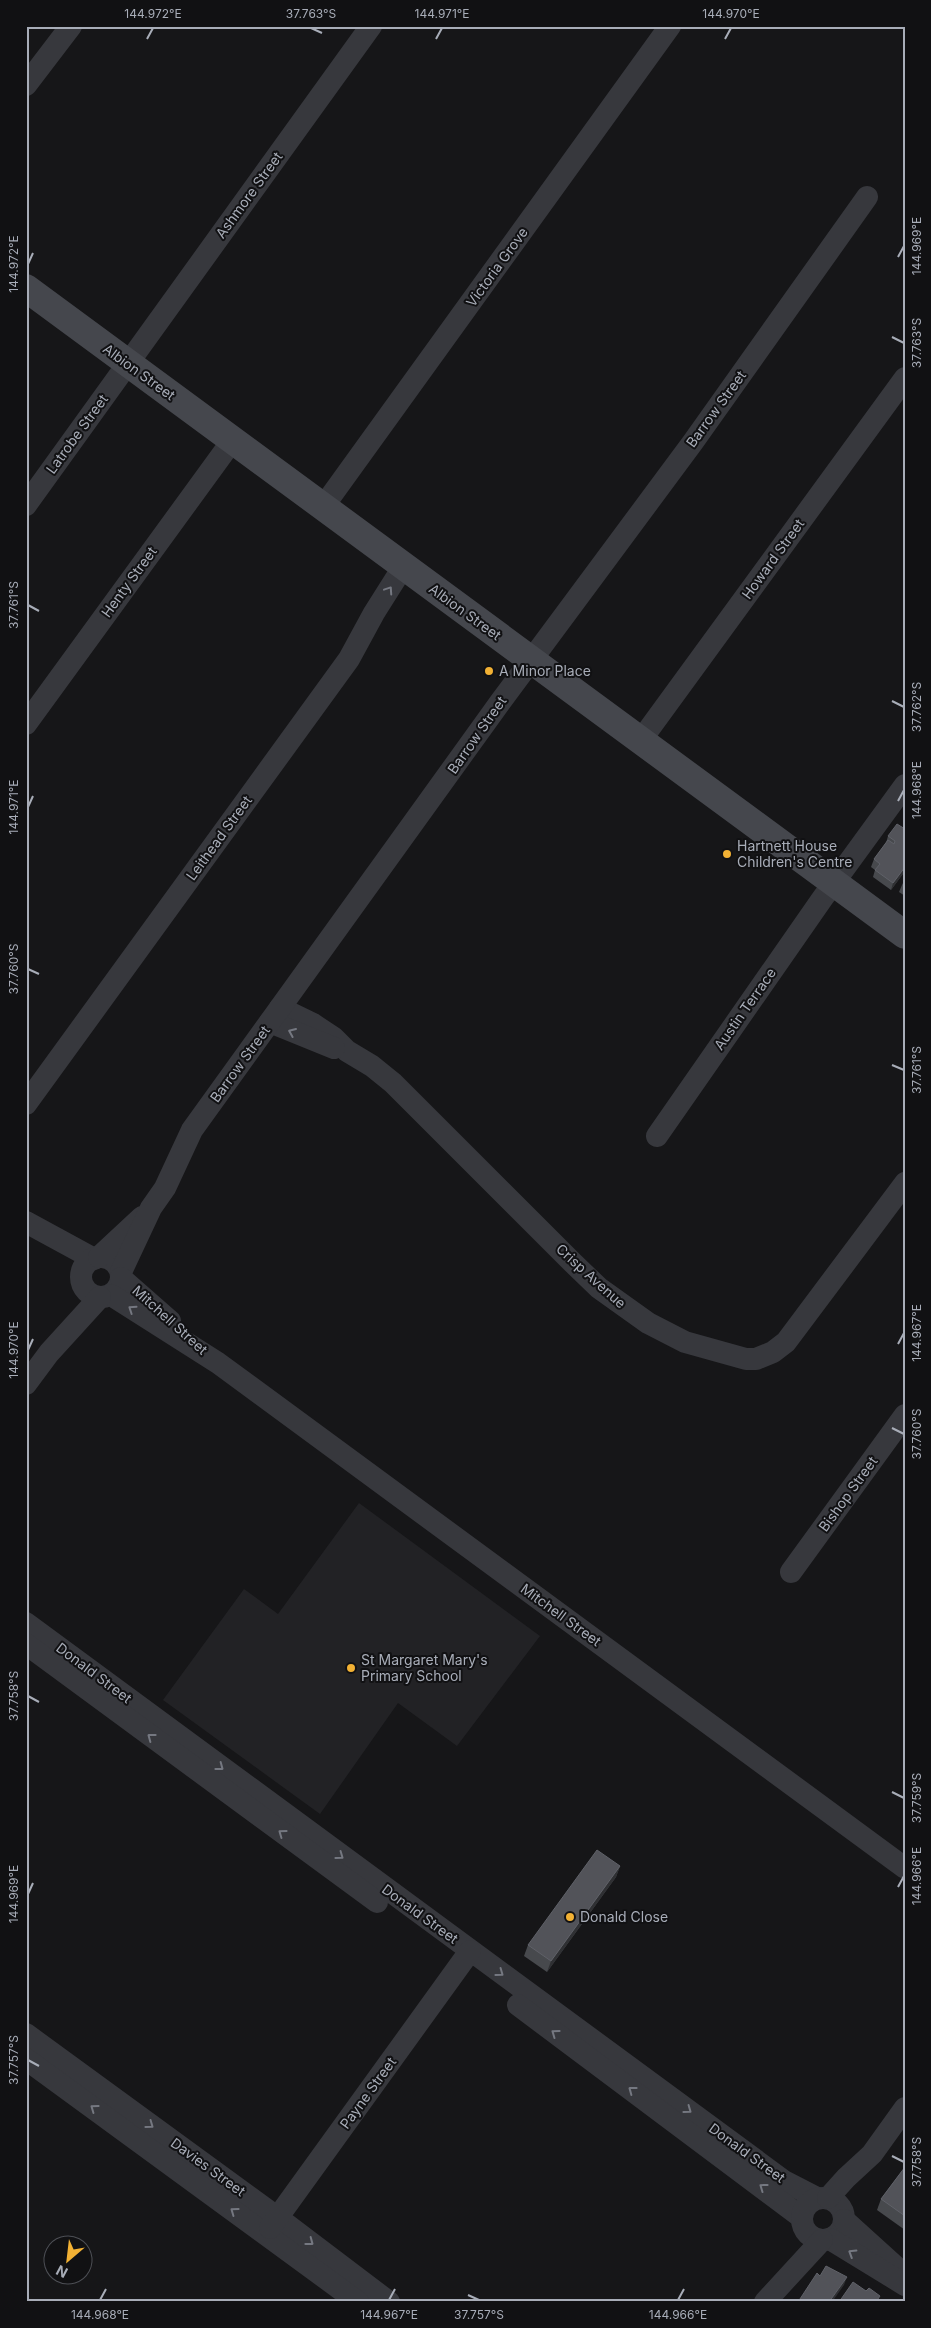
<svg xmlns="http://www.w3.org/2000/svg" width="931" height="2328" viewBox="0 0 931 2328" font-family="Inter,sans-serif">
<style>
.built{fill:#222225}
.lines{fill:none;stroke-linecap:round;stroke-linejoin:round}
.street{stroke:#37383d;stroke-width:22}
.secondary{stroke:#45474d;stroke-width:28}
.wall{fill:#47494d}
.shaded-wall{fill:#2f3033}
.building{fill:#525359;stroke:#5f6168}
.oneway{stroke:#757881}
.ticks{fill:none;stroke:#a8adb8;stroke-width:2}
.poi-dot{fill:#f2b134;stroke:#111113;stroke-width:2}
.labels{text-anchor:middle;stroke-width:4;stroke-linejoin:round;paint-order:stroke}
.street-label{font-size:14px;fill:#a8adb8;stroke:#111113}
.poi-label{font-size:14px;fill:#a8adb8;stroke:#111113;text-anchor:start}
.neatline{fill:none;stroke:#a8adb8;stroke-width:2}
.ticks-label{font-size:12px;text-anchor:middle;fill:#a8adb8}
</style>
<rect width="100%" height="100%" fill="#161618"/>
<!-- built -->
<path class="built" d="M359,1503L540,1636L457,1746L398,1703L320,1814L163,1700L244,1589L278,1614Z"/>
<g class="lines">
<!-- street -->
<g class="street">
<path d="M26,85L71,26"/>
<path d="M26,505L371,26"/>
<path d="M323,507L670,26"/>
<path d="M26,724L232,441"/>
<path d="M641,740L905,378"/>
<path d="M280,1008L313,1024L334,1038L347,1051L372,1066L393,1083L573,1263L599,1288L648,1323L685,1342L746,1359H756L773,1352L786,1342L905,1183"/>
<path d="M270,1022L334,1048"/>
<path d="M26,1104L349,659L374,613L403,567"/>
<path d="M657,1136L822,899L905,785"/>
<path d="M26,1222L94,1259"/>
<circle cx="101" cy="1277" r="20"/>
<path d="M99,1257L142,1217"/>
<path d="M121,1272L151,1208L165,1188L192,1130L501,701L693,442L867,197"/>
<path d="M121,1278L170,1321"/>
<path d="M111,1295L218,1363L905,1868"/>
<path d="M26,1384L49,1353L100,1297"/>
<path d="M791,1572L905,1415"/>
<path d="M26,1623L784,2181L817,2198"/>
<path d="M26,1644L377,1902"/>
<path d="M518,2005L801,2217"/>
<path d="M26,2034L278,2218L389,2302"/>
<path d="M26,2059L358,2302"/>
<circle cx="823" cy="2219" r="21"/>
<path d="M828,2198L846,2178L872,2154L905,2108"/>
<path d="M844,2220L897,2268"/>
<path d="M270,2228L470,1951"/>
<path d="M830,2239L905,2285"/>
<path d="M765,2302L822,2240"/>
</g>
<!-- secondary -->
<path class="secondary" d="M26,288L905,935"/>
</g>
<!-- wall -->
<g class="wall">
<path d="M905,829V871L891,890L873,877L875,870L871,867L874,859L886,843L888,836Z"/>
<path d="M905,878V896L899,892L902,885L904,881Z"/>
<path d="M620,1866L616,1877L547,1972L524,1956L528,1945Z"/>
<path d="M905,2167V2230L877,2210L881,2199Z"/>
</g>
<!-- shaded-wall -->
<g class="shaded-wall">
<path d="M905,867V871L891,890L893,883Z"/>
<path d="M620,1866L616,1877L547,1972L551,1961Z"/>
<path d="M847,2277L844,2285L832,2302H829Z"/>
</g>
<!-- building -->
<g class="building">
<path d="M897,824L905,829V867L893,883L875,870L880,864L874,859L888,840L894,844L895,841L888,836Z"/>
<path d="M597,1850L620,1866L551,1961L528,1945Z"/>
<path d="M905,2167V2216L881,2199Z"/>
<path d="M826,2266L847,2277L829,2302H798L817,2273L820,2276Z"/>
<path d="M853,2282L866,2291L869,2288L880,2296L876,2302H839Z"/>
</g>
<!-- one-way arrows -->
<defs><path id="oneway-chevron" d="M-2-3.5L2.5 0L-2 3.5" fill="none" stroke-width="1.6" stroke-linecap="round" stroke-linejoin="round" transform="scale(1.25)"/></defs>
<g class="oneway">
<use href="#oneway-chevron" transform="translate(389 590) rotate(-56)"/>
<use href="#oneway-chevron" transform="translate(292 1032) rotate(-157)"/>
<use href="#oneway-chevron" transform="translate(132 1309) rotate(-146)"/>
<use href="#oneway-chevron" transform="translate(151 1737) rotate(-143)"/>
<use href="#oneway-chevron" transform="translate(220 1767) rotate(37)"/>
<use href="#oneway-chevron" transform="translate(282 1833) rotate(-144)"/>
<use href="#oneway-chevron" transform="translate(340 1856) rotate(36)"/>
<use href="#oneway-chevron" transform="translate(500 1973) rotate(36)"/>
<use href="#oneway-chevron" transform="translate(555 2033) rotate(-144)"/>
<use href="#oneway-chevron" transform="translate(632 2090) rotate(-143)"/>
<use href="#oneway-chevron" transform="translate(94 2108) rotate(-144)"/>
<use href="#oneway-chevron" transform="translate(688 2110) rotate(36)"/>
<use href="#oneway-chevron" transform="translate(150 2125) rotate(36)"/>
<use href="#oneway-chevron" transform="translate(763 2187) rotate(-144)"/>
<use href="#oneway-chevron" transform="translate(234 2211) rotate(-144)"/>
<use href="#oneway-chevron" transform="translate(310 2242) rotate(37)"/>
<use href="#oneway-chevron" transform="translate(852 2253) rotate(-148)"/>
</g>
<!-- ticks -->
<path class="ticks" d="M311,28L322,33M147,39L153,28M436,39L442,28M725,39L731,28M898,257L904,246M28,264L33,253M892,337L904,343M28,605L39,611M892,701L904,707M898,801L904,790M28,807L33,796M28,969L39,974M892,1065L904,1070M898,1344L904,1333M28,1350L33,1339M892,1428L904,1434M28,1696L39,1702M892,1792L904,1798M898,1887L904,1876M28,1894L33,1883M28,2060L39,2066M892,2156L904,2162M468,2295L479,2300M100,2300L106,2289M389,2300L395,2289M678,2300L684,2289"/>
<!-- markers -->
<g class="poi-dot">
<circle cx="489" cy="671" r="5"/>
<circle cx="727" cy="854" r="5"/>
<circle cx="351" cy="1668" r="5"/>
<circle cx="570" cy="1917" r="5"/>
</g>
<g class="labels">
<!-- street labels -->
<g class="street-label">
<text transform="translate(249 195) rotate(-54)" y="5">Ashmore Street</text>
<text transform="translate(497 267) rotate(-54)" y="5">Victoria Grove</text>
<text transform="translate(139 372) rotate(36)" y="5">Albion Street</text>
<text transform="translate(716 409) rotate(-54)" y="5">Barrow Street</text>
<text transform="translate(77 434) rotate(-54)" y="5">Latrobe Street</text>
<text transform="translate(773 559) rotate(-54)" y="5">Howard Street</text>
<text transform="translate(129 582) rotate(-54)" y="5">Henty Street</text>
<text transform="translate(465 612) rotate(36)" y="5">Albion Street</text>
<text transform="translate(477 735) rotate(-55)" y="5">Barrow Street</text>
<text transform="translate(219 838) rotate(-54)" y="5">Leithead Street</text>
<text transform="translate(745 1009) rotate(-55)" y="5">Austin Terrace</text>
<text transform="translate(240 1064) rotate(-54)" y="5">Barrow Street</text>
<text transform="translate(591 1276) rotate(42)" y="5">Crisp Avenue</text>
<text transform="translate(170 1320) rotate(42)" y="5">Mitchell Street</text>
<text transform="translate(848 1494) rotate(-54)" y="5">Bishop Street</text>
<text transform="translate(561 1615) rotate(36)" y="5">Mitchell Street</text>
<text transform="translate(94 1673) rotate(37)" y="5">Donald Street</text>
<text transform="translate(420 1914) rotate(36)" y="5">Donald Street</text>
<text transform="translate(368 2093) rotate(-54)" y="5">Payne Street</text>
<text transform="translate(747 2153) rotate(36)" y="5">Donald Street</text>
<text transform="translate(208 2167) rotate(36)" y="5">Davies Street</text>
</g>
<!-- poi labels -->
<g class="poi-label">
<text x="499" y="676">A Minor Place</text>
<text x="737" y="851">Hartnett House<tspan x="737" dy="16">Children's Centre</tspan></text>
<text x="361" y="1665">St Margaret Mary's<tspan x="361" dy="16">Primary School</tspan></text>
<text x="580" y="1922">Donald Close</text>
</g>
</g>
<!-- border -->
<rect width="931" height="2328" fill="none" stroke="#111113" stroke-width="55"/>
<!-- north arrow -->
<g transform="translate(68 2260) rotate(208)"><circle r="24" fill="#111113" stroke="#4d4f55"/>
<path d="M0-4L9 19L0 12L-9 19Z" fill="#f2b134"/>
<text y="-8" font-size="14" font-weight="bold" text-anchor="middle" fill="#a8adb8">N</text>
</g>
<rect x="28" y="28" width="876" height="2272" class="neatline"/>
<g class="ticks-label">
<text x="153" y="18">144.972°E</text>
<text x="311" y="18">37.763°S</text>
<text x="442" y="18">144.971°E</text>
<text x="731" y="18">144.970°E</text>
<text transform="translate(917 246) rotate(-90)" y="4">144.969°E</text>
<text transform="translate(14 264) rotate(-90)" y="4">144.972°E</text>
<text transform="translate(917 343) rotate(-90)" y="4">37.763°S</text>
<text transform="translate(14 605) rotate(-90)" y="4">37.761°S</text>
<text transform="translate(917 707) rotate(-90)" y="4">37.762°S</text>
<text transform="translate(917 790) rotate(-90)" y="4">144.968°E</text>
<text transform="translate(14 807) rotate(-90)" y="4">144.971°E</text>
<text transform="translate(14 969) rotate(-90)" y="4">37.760°S</text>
<text transform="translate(917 1070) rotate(-90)" y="4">37.761°S</text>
<text transform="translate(917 1333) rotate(-90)" y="4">144.967°E</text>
<text transform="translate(14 1350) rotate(-90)" y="4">144.970°E</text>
<text transform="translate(917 1434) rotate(-90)" y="4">37.760°S</text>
<text transform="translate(14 1696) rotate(-90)" y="4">37.758°S</text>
<text transform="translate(917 1798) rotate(-90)" y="4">37.759°S</text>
<text transform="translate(917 1876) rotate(-90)" y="4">144.966°E</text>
<text transform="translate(14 1894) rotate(-90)" y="4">144.969°E</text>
<text transform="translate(14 2060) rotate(-90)" y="4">37.757°S</text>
<text transform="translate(917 2162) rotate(-90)" y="4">37.758°S</text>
<text x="100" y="2319">144.968°E</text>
<text x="389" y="2319">144.967°E</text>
<text x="479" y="2319">37.757°S</text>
<text x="678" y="2319">144.966°E</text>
</g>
</svg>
